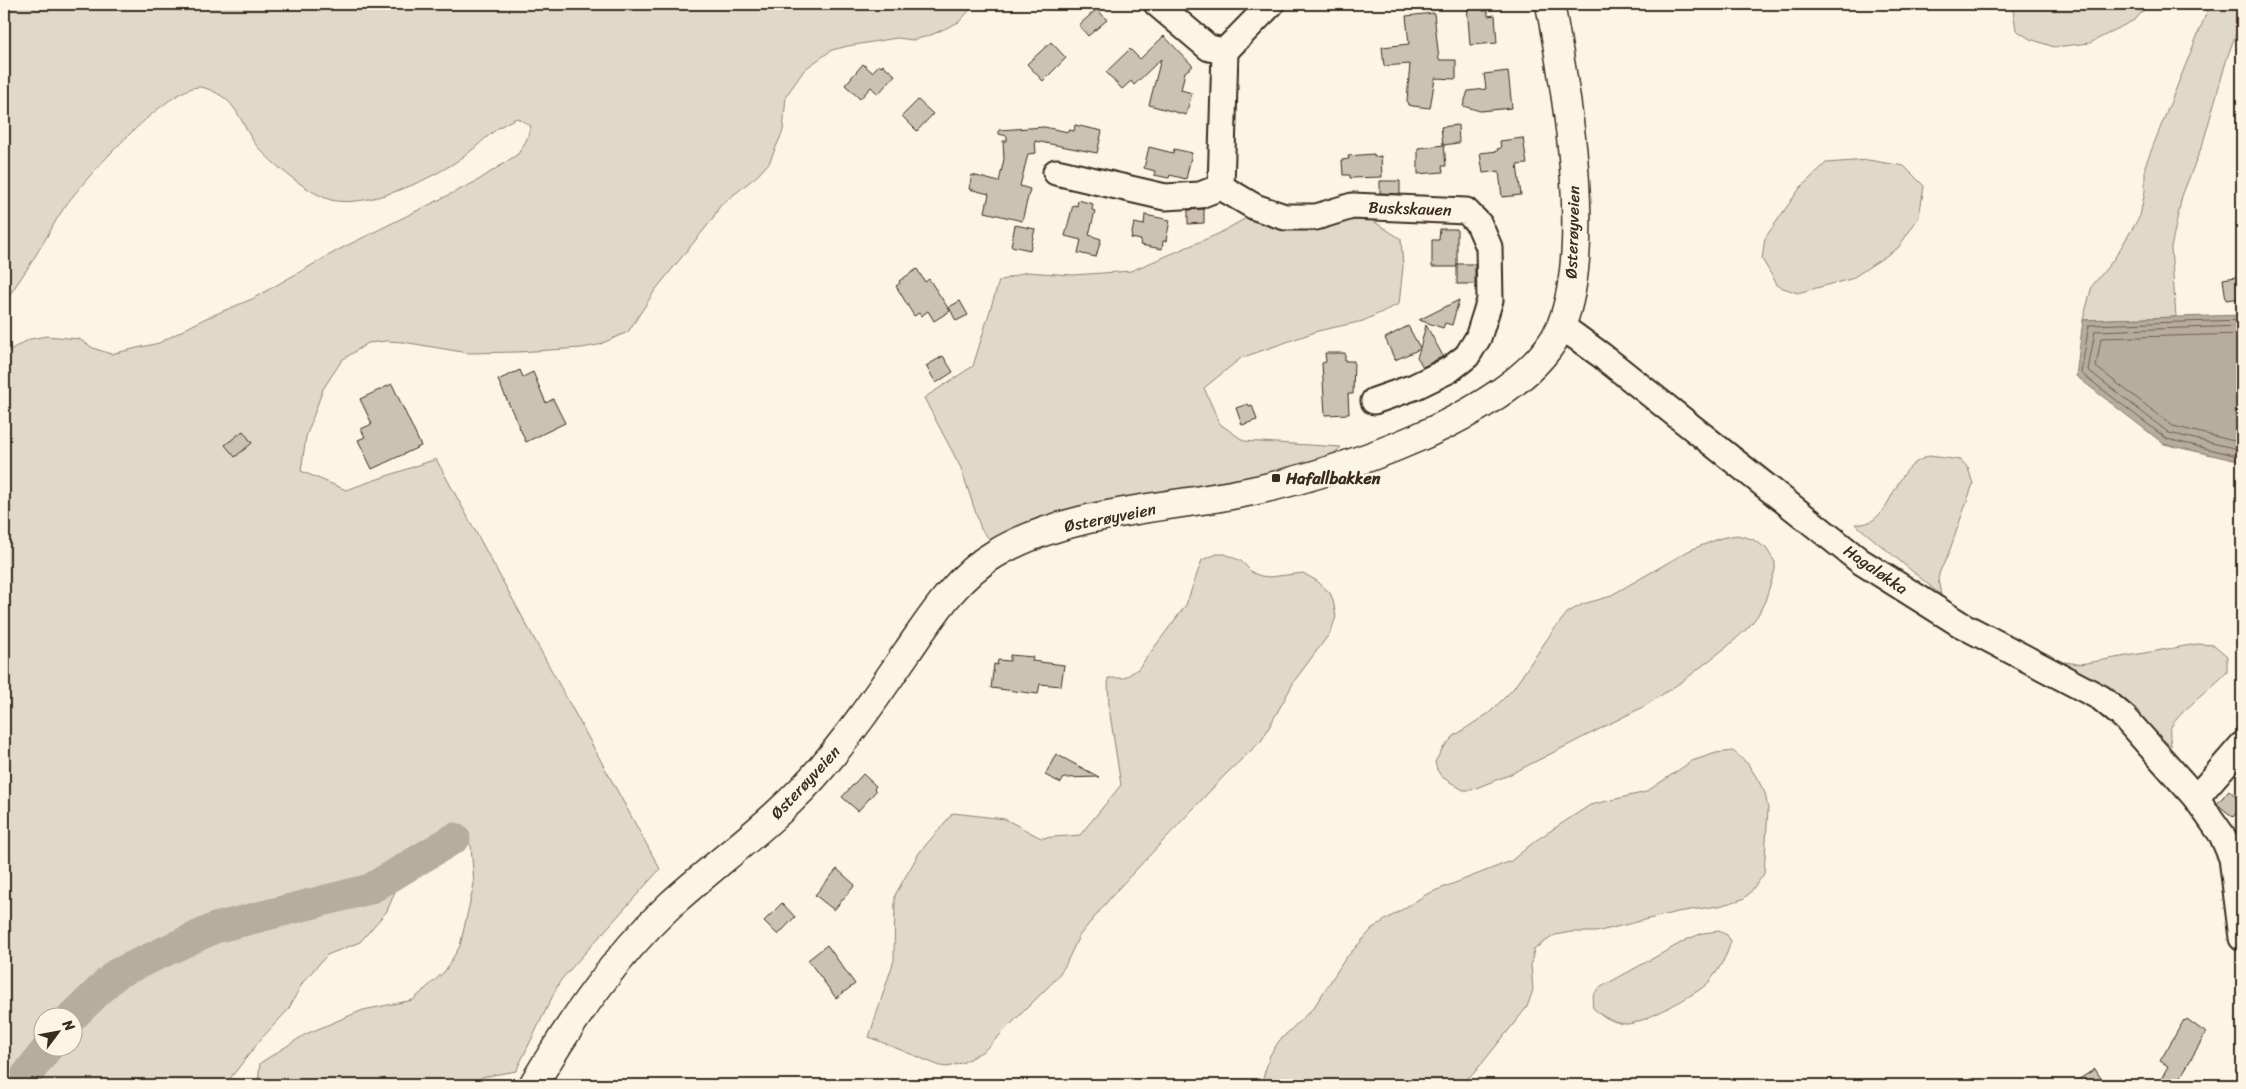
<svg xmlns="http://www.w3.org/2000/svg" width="2246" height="1089" viewBox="0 0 2246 1089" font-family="Sriracha,sans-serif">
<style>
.green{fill:#e0d8c8;stroke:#8e8173;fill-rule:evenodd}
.water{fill:#b7ad9e;stroke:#85796b}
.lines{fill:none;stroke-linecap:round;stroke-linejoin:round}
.shore{stroke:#6d5e51;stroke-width:1}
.river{stroke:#b7ad9e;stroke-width:31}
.building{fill:#ccc2b3;stroke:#3b2a1e}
.minor-casing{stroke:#3b2a1e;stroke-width:29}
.major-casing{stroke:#3b2a1e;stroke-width:31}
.minor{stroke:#fcf5e5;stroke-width:25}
.major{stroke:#fcf5e5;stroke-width:28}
.poi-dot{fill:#3b2a1e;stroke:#fcf5e5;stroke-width:2}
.labels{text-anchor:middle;stroke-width:5;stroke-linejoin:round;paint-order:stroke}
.street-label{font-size:16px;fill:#3b2a1e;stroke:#fcf5e5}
.poi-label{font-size:16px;font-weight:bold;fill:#3b2a1e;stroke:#fcf5e5;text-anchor:start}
</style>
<rect width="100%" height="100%" fill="#fcf5e5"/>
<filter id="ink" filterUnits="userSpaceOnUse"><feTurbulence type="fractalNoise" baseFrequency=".02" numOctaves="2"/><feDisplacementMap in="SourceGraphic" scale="10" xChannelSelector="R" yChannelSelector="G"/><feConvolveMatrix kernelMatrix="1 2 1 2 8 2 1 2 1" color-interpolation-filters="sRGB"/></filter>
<g filter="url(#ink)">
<!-- green -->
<g class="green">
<path d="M4,4H975L959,22L929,36L913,40L897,38L848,46L832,50L805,69L786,96L783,131L769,163L758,175L720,206L711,221L656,289L628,332L598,345L582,348L518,352L468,353L403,342L386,341L368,343L342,360L323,389L306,437L301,471L346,490L436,459L660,869L560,981L516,1071L482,1077L476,1085H258L260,1063L306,1034L363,1010L413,1000L445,971L460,946L474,884L471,846L465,837L389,873L397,887L387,911L360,942L327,955L303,982L288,1010L261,1039L225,1085H4V353L30,339L47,336L79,339L93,348L111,354L159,343L204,319L252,299L342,248L477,181L518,154L526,141L531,126L517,118C491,129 484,142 463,157C433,179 373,206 336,201C313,198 271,163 256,145C246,132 240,112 227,100C221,95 206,86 197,87C163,92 85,178 64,208C54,222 47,238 37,253C27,271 14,287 4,304ZM42,1016H72V1046H42Z"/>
<path d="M2012,4H2148L2136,19L2090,43L2054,47L2030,39L2016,30Z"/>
<path d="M2210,4H2242V26L2238,28L2227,58L2203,143L2182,196L2171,248L2176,317L2083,320L2092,286L2114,259L2140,216L2145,191V166Z"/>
<path d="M1868,160L1904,166L1924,186L1919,217L1898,248L1851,279L1797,293L1778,286L1762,259L1765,238L1800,188L1826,163Z"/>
<path d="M1246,218L1278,224L1370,219L1401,239L1403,267L1399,304L1363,321L1318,331L1241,358L1204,388L1220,424L1244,441L1341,447L1320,465L1135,496L1037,518L995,546L981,529L961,468L924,398L973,366L999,281L1026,272L1073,275L1131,271L1218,234Z"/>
<path d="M1929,456L1961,460L1968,468L1973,484L1948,555L1940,571L1938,579L1941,595L1855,524C1889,528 1891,479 1915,463C1919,460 1925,458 1929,456Z"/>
<path d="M1737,535L1752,539L1766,548L1775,562V570L1765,601L1758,615L1748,628L1729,645L1683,681L1643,707L1509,775L1471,790H1463L1442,777L1437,770L1435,762L1443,748L1454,736L1489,713L1513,689L1552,632L1568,612L1583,604L1608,597L1690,550L1721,538Z"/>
<path d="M1217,554H1225L1241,561L1253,573L1261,576L1270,577L1303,573L1317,581L1330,593L1333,600L1336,617L1330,633L1295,680L1262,740L1225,775L1117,890L1079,936L1065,966L1055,980L985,1050L964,1062L948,1067L940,1066L869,1037L894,960L895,895L919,853L953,813L1005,819L1041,838L1080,835L1121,785L1109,708L1108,678H1124L1138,669L1186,605L1202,560Z"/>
<path d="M2197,644L2214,645L2227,656V672C2215,686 2173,716 2170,730C2169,735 2171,742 2171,746L2155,734L2121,698L2064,662L2080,664Z"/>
<path d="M1733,751L1748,764L1757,778L1765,793L1768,809L1764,874L1749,894L1743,899L1719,906L1677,912L1596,932H1571L1555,935L1534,949L1531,965L1533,990L1527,1007L1484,1061L1473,1074L1459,1085H1261L1270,1055L1279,1041L1314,1007L1345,959L1374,927L1427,894L1511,861L1535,841L1590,805L1646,792L1692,761L1716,753Z"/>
<path d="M1719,931L1727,935L1731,941C1727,956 1719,970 1709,982C1699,993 1642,1024 1627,1024C1615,1024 1601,1016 1593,1008C1591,998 1593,993 1601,987L1688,939L1703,933Z"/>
</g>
<!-- water -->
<path class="water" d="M2242,315V462L2164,444L2076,376L2083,320Z"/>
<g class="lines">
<!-- shore -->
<g class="shore">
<path d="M2242,320L2089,325L2081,373L2167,439L2242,457"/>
<path d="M2242,326L2095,331L2088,370L2169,433L2242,450"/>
<path d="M2242,334L2101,338L2096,367L2173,426L2242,443"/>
</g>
<!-- river -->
<g class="river">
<path d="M72,1017L116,974L215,928L370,889L455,838"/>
<path d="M19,1085L49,1046"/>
</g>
</g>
<!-- building -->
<g class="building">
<path d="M1467,4H1483V11H1488V16L1495,15L1497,43L1470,45Z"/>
<path d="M1097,9L1107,20L1088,36L1079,25Z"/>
<path d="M1434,13L1439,60H1456V79L1435,78L1430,108L1413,106L1408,105L1407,101L1410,64L1384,66L1382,47L1409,44L1406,16Z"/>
<path d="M1164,36L1193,66L1185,72L1181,90L1192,93L1186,115L1149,105L1161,59L1134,85L1131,81L1122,89L1106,72L1130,49L1140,59Z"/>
<path d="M1051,42L1066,58L1043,81L1027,64Z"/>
<path d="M863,64L872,72L879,65L881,67L883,65L895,75L878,94L871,87L860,99L845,85Z"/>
<path d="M1508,71L1512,108L1480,111L1463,106L1468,91L1486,89L1484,74Z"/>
<path d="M918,100L933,114L917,131L902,116Z"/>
<path d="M1075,125L1102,131L1097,153L1035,141L1036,153L1028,154L1020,186L1030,189L1022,221L985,212L989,194L969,189L972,175L999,182L1004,159L1003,141H1007V136L999,134V130L1044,127L1068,132L1069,130L1074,131Z"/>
<path d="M1458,125L1459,143L1443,145L1441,127Z"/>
<path d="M1523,138L1527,164L1517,165L1521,195L1502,197L1499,171L1483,173L1480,153L1498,151L1497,149L1501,148L1500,141Z"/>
<path d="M1444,145L1446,166H1442L1443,172L1418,174V148Z"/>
<path d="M1149,147L1173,153L1174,149L1192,153L1186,179L1170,175L1169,178L1154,175L1155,171L1144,168Z"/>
<path d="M1374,154V157L1381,156L1382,177L1350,178V175H1343L1342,160L1349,159L1348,156Z"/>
<path d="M1380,181H1400V194L1380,193Z"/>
<path d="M1078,200L1093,204L1092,210L1095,211L1089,235L1101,239L1096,257L1078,253L1081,240L1065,236L1073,205L1077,206Z"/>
<path d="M1204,209V223L1188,224V210Z"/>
<path d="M1145,215L1170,220L1166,241H1163L1162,249L1140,245L1141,240L1131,238L1134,223L1144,225Z"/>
<path d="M1015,225L1035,229L1030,250L1011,246Z"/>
<path d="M1440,229H1457V267H1432V240H1439Z"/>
<rect x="1457" y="264" width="18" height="20"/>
<path d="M917,269L925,282L929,279L950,311L934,321L928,311L921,316L919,313L914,316L896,286L900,283L899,281Z"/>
<path d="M2242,276V298L2226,300L2223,279Z"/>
<path d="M1459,300L1452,325L1445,323L1443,328L1419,320Z"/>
<path d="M960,301L968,315L956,321L949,307Z"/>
<path d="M1426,325L1443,356L1423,367L1417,357L1420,349L1395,360L1385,338L1408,326L1420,348Z"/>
<path d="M1325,353H1345V361H1354L1353,394H1348L1349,414L1325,415L1322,363L1326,362Z"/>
<path d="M943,356L953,372L936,383L926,366Z"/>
<path d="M520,370L523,377L533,372L546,403L553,399L565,423L526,442L498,380Z"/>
<path d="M392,384L421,446L372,469L358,440L365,437L361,429L372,424L360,399Z"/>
<path d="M1248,404L1249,406L1252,405L1257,420L1242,425L1236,408Z"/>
<path d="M243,431L252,443L235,457L225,445Z"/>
<path d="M1010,655L1033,657L1032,661L1064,665L1061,686L1040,684L1038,694L991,688L994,664L997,665L998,660L1010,661Z"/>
<path d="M1056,754L1099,777L1064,778L1061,783L1045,775Z"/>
<path d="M863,774L876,786L874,789L876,791L858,811L842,797Z"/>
<path d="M2229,790L2242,802V807L2233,817L2217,804Z"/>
<path d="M837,869L855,885L834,910L815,895Z"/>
<path d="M782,903L795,917L778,935L764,921Z"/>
<path d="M827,945L855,984L836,998L808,960Z"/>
<path d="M2187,1019L2206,1033L2176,1085H2168L2160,1081L2168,1066L2160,1061L2184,1020L2185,1021Z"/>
<path d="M2095,1069L2105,1085H2070Z"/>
</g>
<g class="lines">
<!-- minor casing -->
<g class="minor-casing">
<g id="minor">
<path d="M1157,4L1209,48L1225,51L1271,4"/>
<path d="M1225,51L1221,187L1255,207L1285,217H1316L1352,206L1466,211L1479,224L1489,247L1490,300L1478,338L1467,356L1449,370L1414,387L1374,401"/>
<path d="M1056,172L1165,197L1200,195L1221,187"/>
<path d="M1561,326L1601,355L1860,561L1960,624L2101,698L2125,718L2196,798L2222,835L2232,858L2242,938"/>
<path d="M2196,798L2242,745"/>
</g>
</g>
<!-- major casing -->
<g class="major-casing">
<path id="major" d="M533,1085C572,1020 614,958 669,906C720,859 778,820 823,766C854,730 880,691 907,652C932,616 957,576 995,554C1065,512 1159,509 1237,494C1325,478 1524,415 1561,326C1594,245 1566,89 1550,4"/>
</g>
<!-- minor -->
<use href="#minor" class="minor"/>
<!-- major -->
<use href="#major" class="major"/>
</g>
</g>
<!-- markers -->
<rect class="poi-dot" x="1271" y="473" width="10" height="10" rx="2.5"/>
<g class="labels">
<!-- street labels -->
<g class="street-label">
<text transform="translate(1410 208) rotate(2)" y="6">Buskskauen</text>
<text transform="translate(1572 232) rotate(-88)" y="6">Østerøyveien</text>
<text transform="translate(1110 517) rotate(-11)" y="6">Østerøyveien</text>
<text transform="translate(1876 569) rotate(35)" y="6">Hagaløkka</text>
<text transform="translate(805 782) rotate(-47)" y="6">Østerøyveien</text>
</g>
<!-- poi labels -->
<g class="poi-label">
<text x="1286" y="484">Hafallbakken</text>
</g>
</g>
<!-- margin -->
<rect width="2246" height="1089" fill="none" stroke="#fcf5e5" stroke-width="20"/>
<rect x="10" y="10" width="2226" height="1069" fill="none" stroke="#3b2a1e" stroke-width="2" filter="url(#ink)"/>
<!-- north arrow -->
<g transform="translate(58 1032) rotate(58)"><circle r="24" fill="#fcf5e5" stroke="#afa495"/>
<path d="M0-4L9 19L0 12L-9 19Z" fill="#3b2a1e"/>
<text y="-8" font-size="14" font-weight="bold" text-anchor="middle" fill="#3b2a1e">N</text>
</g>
</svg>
